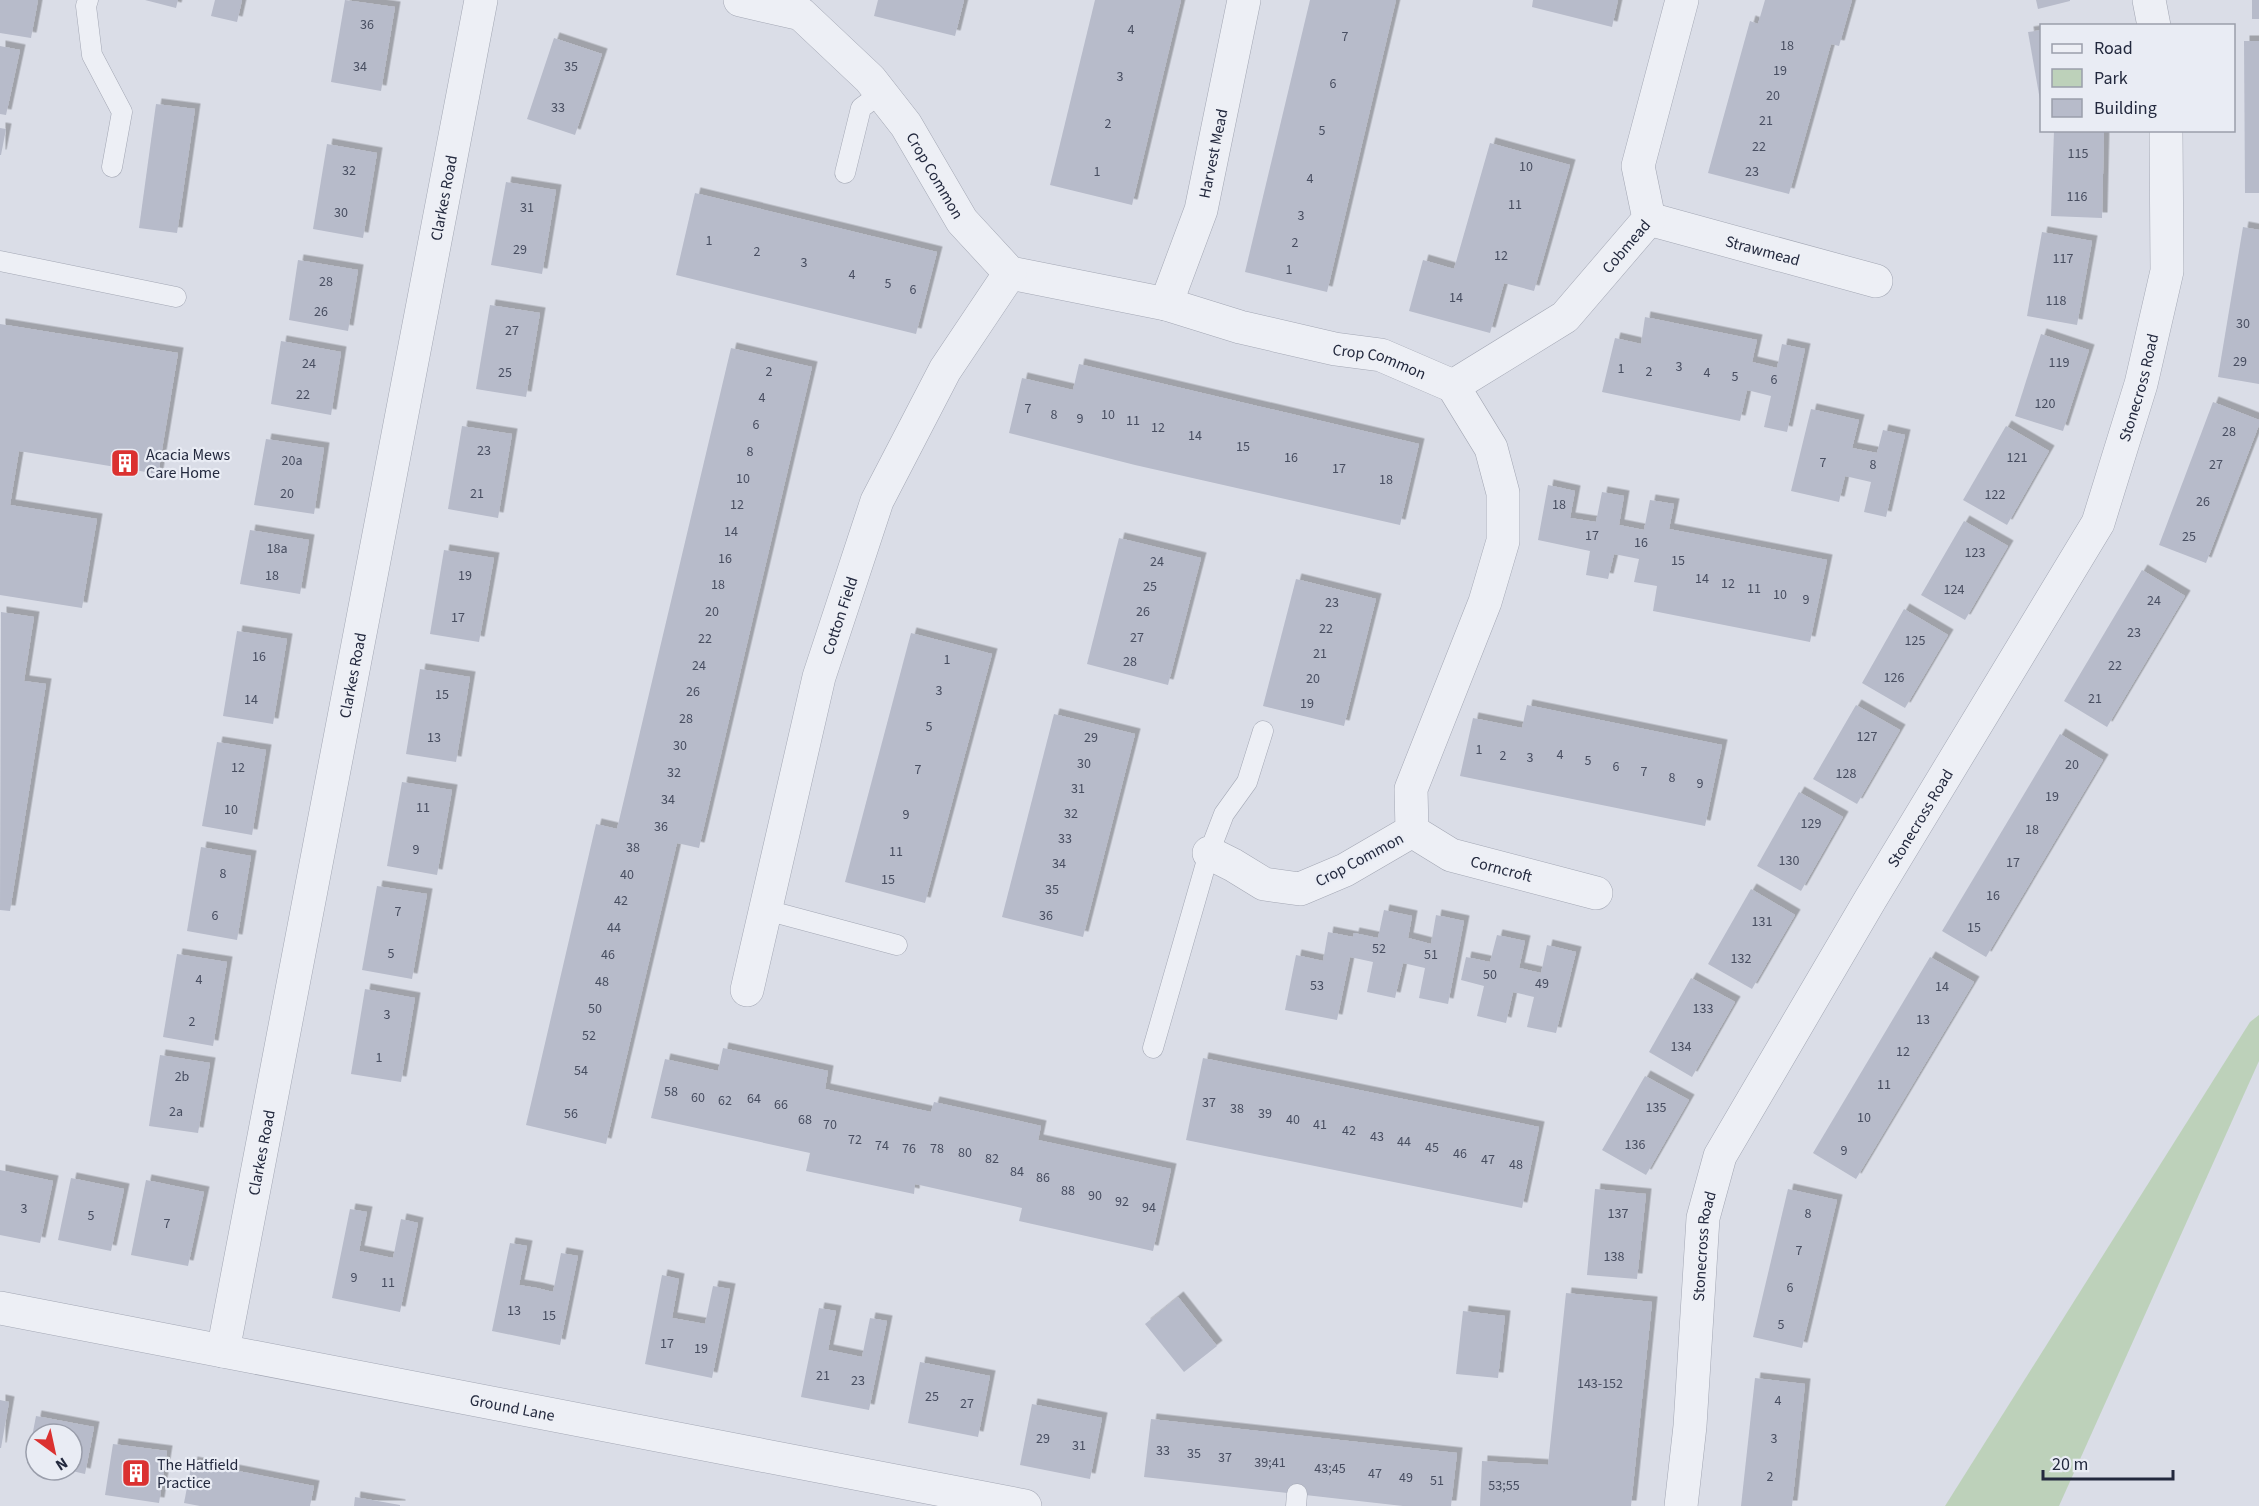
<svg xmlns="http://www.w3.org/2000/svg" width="2259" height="1506" viewBox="0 0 2259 1506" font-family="'Source Sans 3',sans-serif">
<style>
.green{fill:#bdd1ba}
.building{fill:#b7bbca;filter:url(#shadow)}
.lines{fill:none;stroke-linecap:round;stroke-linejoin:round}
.service-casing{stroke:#a3a7b4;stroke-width:21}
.minor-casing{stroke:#a3a7b4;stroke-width:34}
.service{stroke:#edeff5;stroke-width:20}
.minor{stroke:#edeff5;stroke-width:33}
.labels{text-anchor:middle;stroke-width:4.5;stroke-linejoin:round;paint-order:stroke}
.number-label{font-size:14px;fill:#484e61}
.street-label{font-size:16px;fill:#23293e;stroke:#e9ecf4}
.poi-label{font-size:16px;fill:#23293e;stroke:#e9ecf4;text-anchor:start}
</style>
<defs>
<filter id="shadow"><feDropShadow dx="5.5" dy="-5.5" stdDeviation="0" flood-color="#0004"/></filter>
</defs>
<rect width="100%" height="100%" fill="#dadde7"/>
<!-- green -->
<path class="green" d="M2259,1015V1061L2059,1506H1945L2250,1022Z"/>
<!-- building -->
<g class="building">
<path d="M0,0H38L31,38L0,33Z"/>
<path d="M145,0H178L176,8Z"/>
<path d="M215,0H242L237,22L211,16Z"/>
<path d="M345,0L395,7L381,91L331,82Z"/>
<path d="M878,0H964L955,36L874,16Z"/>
<path d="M1095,0H1181L1132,205L1050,185Z"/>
<path d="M1310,0H1396L1327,292L1245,272Z"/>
<path d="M1533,0H1618L1612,27L1532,7Z"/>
<path d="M1765,0H1852L1839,46L1831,44L1789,194L1708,173L1750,21L1758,24Z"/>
<path d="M2036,0H2070V1L2038,9Z"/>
<rect x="2252" y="0" width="7" height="19"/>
<path d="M2042,30V100H2040L2028,32Z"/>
<path d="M554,38L602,54L575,135L527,119Z"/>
<path d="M2244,41H2259V193H2245Z"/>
<path d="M0,46L20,50L6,115L0,114Z"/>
<path d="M156,104L195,109L177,233L139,228Z"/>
<path d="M0,128L6,129L1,155H0Z"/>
<path d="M2054,131L2104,132L2102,218L2051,216Z"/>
<path d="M1490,143L1570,165L1534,291L1504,283L1490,333L1409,311L1423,260L1454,269Z"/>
<path d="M327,144L377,153L363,238L313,229Z"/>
<path d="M506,182L556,190L542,274L491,265Z"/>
<path d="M695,193L937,252L916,334L676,275Z"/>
<path d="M2243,227L2259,230V384L2218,377Z"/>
<path d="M2042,232L2092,241L2077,325L2027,316Z"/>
<path d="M298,260L358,270L348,331L289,320Z"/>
<path d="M490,305L540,313L526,397L476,389Z"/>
<path d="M1645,317L1757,340L1752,362L1777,368L1782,344L1805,349L1787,432L1764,427L1771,396L1747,390L1740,421L1602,392L1615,338L1641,344Z"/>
<path d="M0,324L178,353L158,474L19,451L10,505L97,519L82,608L0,595Z"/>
<path d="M2041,334L2089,350L2063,431L2015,416Z"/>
<path d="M281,341L341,352L331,415L271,404Z"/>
<path d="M731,348L812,367L699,848L677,843L606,1144L526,1125L596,824L617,829Z"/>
<path d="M1079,364L1419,444L1400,525L1135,465L1009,433L1022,378L1073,390Z"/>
<path d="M2213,402L2259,420V425L2206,563L2159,545Z"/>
<path d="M1811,409L1859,420L1852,448L1877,453L1883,430L1905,435L1886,517L1864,512L1871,482L1845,476L1839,502L1791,491Z"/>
<path d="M462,426L512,434L498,518L448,509Z"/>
<path d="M2006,426L2049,451L2007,525L1963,500Z"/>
<path d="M266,439L324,448L314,514L254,505Z"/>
<path d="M1548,485L1575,491L1570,518L1596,522L1602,492L1624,496L1619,525L1644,530L1650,500L1674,504L1669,529L1827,560L1810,642L1653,611L1657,586L1634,582L1639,559L1614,554L1608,579L1586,575L1590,551L1538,540Z"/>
<path d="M1964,521L2008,546L1965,620L1921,595Z"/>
<path d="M250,530L309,540L300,594L240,584Z"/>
<path d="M1119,538L1201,558L1168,685L1087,664Z"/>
<path d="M444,550L494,558L479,642L430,634Z"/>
<path d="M2142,570L2185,596L2107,727L2064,701Z"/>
<path d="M1296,579L1376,599L1344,726L1263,706Z"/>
<path d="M1904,609L1948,635L1905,708L1862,683Z"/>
<path d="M1,612L34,617L24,681L46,684L10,911L0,910Z"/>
<path d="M237,631L287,639L273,724L223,716Z"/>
<path d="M911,633L992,654L925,903L845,882Z"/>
<path d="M420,669L470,677L456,762L406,754Z"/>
<path d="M1527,705L1722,745L1705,826L1460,776L1473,718L1522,728Z"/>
<path d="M1856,705L1900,730L1857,804L1813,779Z"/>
<path d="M1054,714L1135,734L1083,937L1002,917Z"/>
<path d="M2060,734L2103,760L1986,957L1942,931Z"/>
<path d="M217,742L266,750L252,835L202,826Z"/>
<path d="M402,782L452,790L437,875L387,866Z"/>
<path d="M1799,792L1843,817L1801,891L1757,866Z"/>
<path d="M201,847L251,856L237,940L187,931Z"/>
<path d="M377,886L427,894L412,979L362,970Z"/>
<path d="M1751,889L1795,915L1752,989L1708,964Z"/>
<path d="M1384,910L1412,916L1408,938L1431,944L1436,915L1464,921L1448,1004L1419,998L1425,968L1403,963L1395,998L1367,992L1373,962L1350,957L1337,1020L1285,1010L1296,955L1323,961L1328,932L1353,937L1354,933L1378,938Z"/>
<path d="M1497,935L1525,941L1519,968L1541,973L1547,945L1576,952L1556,1033L1527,1027L1534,997L1513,992L1506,1023L1477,1016L1484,986L1461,980L1466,957L1490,962Z"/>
<path d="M177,954L227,962L213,1046L163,1037Z"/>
<path d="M1930,957L1974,982L1856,1179L1813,1153Z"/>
<path d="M1691,978L1735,1002L1692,1077L1649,1052Z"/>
<path d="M365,989L415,998L401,1082L351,1074Z"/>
<path d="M723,1048L828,1071L825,1089L931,1112L934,1102L1015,1120L1041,1126L1038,1140L1171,1169L1153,1251L1019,1221L1022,1208L915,1184L914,1194L806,1171L810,1153L651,1118L665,1059L718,1071Z"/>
<path d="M160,1055L210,1063L198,1133L149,1126Z"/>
<path d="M1203,1058L1539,1127L1522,1208L1186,1140Z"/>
<path d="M1645,1076L1689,1100L1646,1175L1602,1150Z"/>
<path d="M0,1170L53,1181L40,1243L0,1235Z"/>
<path d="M71,1178L124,1189L111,1251L58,1240Z"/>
<path d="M146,1180L204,1192L188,1266L131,1255Z"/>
<path d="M1595,1189L1646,1194L1637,1279L1587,1275Z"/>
<path d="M1788,1189L1837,1200L1802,1348L1753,1337Z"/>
<path d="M350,1209L367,1212L359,1251L393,1258L401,1219L418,1223L400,1312L332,1298Z"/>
<path d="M510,1243L527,1246L519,1285L537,1288L553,1292L561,1253L578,1256L560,1345L492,1331Z"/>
<path d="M662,1275L679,1279L672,1318L689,1321L705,1324L713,1286L730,1289L712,1378L645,1364Z"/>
<path d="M1566,1293L1652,1302L1631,1506H1480L1482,1461L1548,1465Z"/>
<path d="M1178,1297L1217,1346L1184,1372L1145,1324Z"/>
<path d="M819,1308L836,1311L828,1350L862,1357L870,1318L887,1321L869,1410L801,1397Z"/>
<path d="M1463,1311L1505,1316L1498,1378L1456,1374Z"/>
<path d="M920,1362L990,1376L978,1437L908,1423Z"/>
<path d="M1755,1378L1805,1384L1792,1506H1741Z"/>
<path d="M0,1400L9,1402L1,1448H0Z"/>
<path d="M1032,1404L1102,1418L1090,1479L1020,1465Z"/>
<path d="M36,1416L94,1427L85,1474L72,1471V1434H36V1465L27,1463Z"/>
<path d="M1151,1419L1457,1453L1451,1506H1403L1144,1477Z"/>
<path d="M113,1444L167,1451L159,1503L105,1495Z"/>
<path d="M192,1462L314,1486L310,1506H200L184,1503Z"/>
<path d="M355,1497L400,1505V1506H354Z"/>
</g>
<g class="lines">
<!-- service casing -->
<g class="service-casing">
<g id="service">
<path d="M88,0L86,6L92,55L122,112L112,167"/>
<path d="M845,173L861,108L881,93"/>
<path d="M0,261L176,297"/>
<path d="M766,910L897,945"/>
<path d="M1153,1048L1209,853L1224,814L1247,782L1263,731"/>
<path d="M1296,1506L1297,1494"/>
</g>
</g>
<!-- minor casing -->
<g class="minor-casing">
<g id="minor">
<path id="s1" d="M740,0L801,14L870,79L906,125L962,221L1010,273L1166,304L1240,327L1335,349L1381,355L1453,386L1491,448L1503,493V541L1485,602L1411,789L1412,831L1345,870L1300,889L1264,884L1233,865L1209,853"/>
<path d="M2149,0L2154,26"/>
<path id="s2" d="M1649,219L1876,281"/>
<path id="s3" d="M1166,304L1201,210L1244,0"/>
<path id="s4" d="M1453,386L1565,317L1649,219L1638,166L1682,0"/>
<path id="s5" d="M1412,831L1451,855L1596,893"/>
<path id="s6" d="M747,990L819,677L877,501L945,370L1010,273"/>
<path id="s7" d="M0,1308L1025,1506"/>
<path id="s8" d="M223,1351L481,0"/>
<path id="s9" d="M1681,1506L1690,1426L1703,1218L1720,1156L1870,900L2098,523L2141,384L2167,271L2166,130"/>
</g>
</g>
<!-- service -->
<use href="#service" class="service"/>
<!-- minor -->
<use href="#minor" class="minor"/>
</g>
<!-- icons -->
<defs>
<g id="building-square" transform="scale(1.5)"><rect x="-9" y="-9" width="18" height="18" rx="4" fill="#db3130" stroke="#e9ecf4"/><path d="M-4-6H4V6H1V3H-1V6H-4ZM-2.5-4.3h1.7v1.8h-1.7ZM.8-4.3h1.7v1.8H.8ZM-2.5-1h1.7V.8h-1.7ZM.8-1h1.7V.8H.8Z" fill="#fff"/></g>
</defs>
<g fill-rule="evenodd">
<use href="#building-square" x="125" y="463"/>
<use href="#building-square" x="136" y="1473"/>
</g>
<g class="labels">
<!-- number labels -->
<g class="number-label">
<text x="367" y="29">36</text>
<text x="1131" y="34">4</text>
<text x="1345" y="41">7</text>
<text x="1787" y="50">18</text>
<text x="360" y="71">34</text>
<text x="571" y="71">35</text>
<text x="1780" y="75">19</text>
<text x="1120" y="81">3</text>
<text x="1333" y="88">6</text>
<text x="1773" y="100">20</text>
<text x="558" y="112">33</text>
<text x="1766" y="125">21</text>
<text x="1108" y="128">2</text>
<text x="1322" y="135">5</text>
<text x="1759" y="151">22</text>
<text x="2078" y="158">115</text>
<text x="1526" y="171">10</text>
<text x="349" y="175">32</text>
<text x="1097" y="176">1</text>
<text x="1752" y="176">23</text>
<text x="1310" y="183">4</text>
<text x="2077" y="201">116</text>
<text x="1515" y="209">11</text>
<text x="527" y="212">31</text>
<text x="341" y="217">30</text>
<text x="1301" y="220">3</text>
<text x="709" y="245">1</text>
<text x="1295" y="247">2</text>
<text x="520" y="254">29</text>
<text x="757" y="256">2</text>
<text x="1501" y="260">12</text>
<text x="2063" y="263">117</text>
<text x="804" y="267">3</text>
<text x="1289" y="274">1</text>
<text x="852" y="279">4</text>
<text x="326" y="286">28</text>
<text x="888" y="288">5</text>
<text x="913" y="294">6</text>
<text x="1456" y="302">14</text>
<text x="2056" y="305">118</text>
<text x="321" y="316">26</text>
<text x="2243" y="328">30</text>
<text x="512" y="335">27</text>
<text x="2240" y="366">29</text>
<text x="2059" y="367">119</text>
<text x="309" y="368">24</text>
<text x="1679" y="371">3</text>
<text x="1621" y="373">1</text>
<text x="769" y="376">2</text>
<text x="1649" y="376">2</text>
<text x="505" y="377">25</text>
<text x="1707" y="377">4</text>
<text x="1735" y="381">5</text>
<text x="1774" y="384">6</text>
<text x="303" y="399">22</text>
<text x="762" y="402">4</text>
<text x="2045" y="408">120</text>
<text x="1028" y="413">7</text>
<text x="1054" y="419">8</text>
<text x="1108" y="419">10</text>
<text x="1080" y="423">9</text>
<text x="1133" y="425">11</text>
<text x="756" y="429">6</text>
<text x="1158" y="432">12</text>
<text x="2229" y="436">28</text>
<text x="1195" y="440">14</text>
<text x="1243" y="451">15</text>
<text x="484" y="455">23</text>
<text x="750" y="456">8</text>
<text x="1291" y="462">16</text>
<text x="2017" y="462">121</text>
<text x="292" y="465">20a</text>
<text x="1823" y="467">7</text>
<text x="1873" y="469">8</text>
<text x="2216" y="469">27</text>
<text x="1339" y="473">17</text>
<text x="743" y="483">10</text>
<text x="1386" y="484">18</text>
<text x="287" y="498">20</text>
<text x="477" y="498">21</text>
<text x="1995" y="499">122</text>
<text x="2203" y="506">26</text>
<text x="737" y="509">12</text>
<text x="1559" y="509">18</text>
<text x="731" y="536">14</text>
<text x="1592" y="540">17</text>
<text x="2189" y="541">25</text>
<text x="1641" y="547">16</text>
<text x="277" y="553">18a</text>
<text x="1975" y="557">123</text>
<text x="725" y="563">16</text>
<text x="1678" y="565">15</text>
<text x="1157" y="566">24</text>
<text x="272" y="580">18</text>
<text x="465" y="580">19</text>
<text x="1702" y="583">14</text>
<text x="1728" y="588">12</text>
<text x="718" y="589">18</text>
<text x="1150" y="591">25</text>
<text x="1754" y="593">11</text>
<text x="1954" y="594">124</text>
<text x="1780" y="599">10</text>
<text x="1806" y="604">9</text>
<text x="2154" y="605">24</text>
<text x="1332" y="607">23</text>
<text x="712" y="616">20</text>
<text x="1143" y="616">26</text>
<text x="458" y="622">17</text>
<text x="1326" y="633">22</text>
<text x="2134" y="637">23</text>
<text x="1137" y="642">27</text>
<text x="705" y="643">22</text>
<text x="1915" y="645">125</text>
<text x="1320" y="658">21</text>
<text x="259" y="661">16</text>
<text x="947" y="664">1</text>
<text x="1130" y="666">28</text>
<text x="699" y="670">24</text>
<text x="2115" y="670">22</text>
<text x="1894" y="682">126</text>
<text x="1313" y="683">20</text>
<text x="939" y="695">3</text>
<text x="693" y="696">26</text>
<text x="442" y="699">15</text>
<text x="2095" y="703">21</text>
<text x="251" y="704">14</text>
<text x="1307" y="708">19</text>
<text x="686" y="723">28</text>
<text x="929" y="731">5</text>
<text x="1867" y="741">127</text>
<text x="434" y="742">13</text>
<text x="1091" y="742">29</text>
<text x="680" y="750">30</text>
<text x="1479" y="754">1</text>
<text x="1560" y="759">4</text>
<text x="1503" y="760">2</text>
<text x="1530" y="762">3</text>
<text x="1588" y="765">5</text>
<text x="1084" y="768">30</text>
<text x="2072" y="769">20</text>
<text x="1616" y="771">6</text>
<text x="238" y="772">12</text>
<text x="918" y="774">7</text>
<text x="1644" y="776">7</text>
<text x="674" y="777">32</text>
<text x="1846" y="778">128</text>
<text x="1672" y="782">8</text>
<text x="1700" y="788">9</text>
<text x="1078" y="793">31</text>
<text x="2052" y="801">19</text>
<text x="668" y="804">34</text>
<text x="423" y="812">11</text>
<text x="231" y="814">10</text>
<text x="1071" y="818">32</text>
<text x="906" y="819">9</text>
<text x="1811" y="828">129</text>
<text x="661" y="831">36</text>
<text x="2032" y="834">18</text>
<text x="1065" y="843">33</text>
<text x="633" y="852">38</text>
<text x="416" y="854">9</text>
<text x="896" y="856">11</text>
<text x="1789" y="865">130</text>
<text x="2013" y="867">17</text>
<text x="1059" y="868">34</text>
<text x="223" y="878">8</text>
<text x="627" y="879">40</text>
<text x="888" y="884">15</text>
<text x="1052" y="894">35</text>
<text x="1993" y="900">16</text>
<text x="621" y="905">42</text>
<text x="398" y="916">7</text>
<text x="215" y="920">6</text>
<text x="1046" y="920">36</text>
<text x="1762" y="926">131</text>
<text x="614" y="932">44</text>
<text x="1974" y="932">15</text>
<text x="1379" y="953">52</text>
<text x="391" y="958">5</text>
<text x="608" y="959">46</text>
<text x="1431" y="959">51</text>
<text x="1741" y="963">132</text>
<text x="1490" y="979">50</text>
<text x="199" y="984">4</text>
<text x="602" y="986">48</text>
<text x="1542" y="988">49</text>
<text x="1317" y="990">53</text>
<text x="1942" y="991">14</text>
<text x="595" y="1013">50</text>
<text x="1703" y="1013">133</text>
<text x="387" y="1019">3</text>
<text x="1923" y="1024">13</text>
<text x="192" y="1026">2</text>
<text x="589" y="1040">52</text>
<text x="1681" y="1051">134</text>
<text x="1903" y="1056">12</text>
<text x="379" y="1062">1</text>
<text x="581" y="1075">54</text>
<text x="182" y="1081">2b</text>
<text x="1884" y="1089">11</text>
<text x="671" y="1096">58</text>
<text x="698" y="1102">60</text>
<text x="754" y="1103">64</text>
<text x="725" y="1105">62</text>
<text x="1209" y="1107">37</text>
<text x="781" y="1109">66</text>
<text x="1656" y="1112">135</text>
<text x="1237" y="1113">38</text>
<text x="176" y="1116">2a</text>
<text x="571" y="1118">56</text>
<text x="1265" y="1118">39</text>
<text x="1864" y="1122">10</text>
<text x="805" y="1124">68</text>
<text x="1293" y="1124">40</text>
<text x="830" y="1129">70</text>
<text x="1320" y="1129">41</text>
<text x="1349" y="1135">42</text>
<text x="1377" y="1141">43</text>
<text x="855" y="1144">72</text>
<text x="1404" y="1146">44</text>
<text x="1635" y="1149">136</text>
<text x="882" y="1150">74</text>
<text x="1432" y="1152">45</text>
<text x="909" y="1153">76</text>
<text x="937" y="1153">78</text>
<text x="1844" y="1155">9</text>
<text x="965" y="1157">80</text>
<text x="1460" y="1158">46</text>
<text x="992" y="1163">82</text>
<text x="1488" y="1164">47</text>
<text x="1516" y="1169">48</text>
<text x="1017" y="1176">84</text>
<text x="1043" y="1182">86</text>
<text x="1068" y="1195">88</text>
<text x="1095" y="1200">90</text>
<text x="1122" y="1206">92</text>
<text x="1149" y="1212">94</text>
<text x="24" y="1213">3</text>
<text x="1618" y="1218">137</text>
<text x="1808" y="1218">8</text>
<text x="91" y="1220">5</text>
<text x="167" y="1228">7</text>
<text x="1799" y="1255">7</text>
<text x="1614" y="1261">138</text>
<text x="354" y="1282">9</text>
<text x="388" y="1287">11</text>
<text x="1790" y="1292">6</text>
<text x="514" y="1315">13</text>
<text x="549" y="1320">15</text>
<text x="1781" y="1329">5</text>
<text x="667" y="1348">17</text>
<text x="701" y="1353">19</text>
<text x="823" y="1380">21</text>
<text x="858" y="1385">23</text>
<text x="1600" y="1388">143-152</text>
<text x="932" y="1401">25</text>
<text x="1778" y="1405">4</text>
<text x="967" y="1408">27</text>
<text x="1043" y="1443">29</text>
<text x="1774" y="1443">3</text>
<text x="1079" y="1450">31</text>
<text x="1163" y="1455">33</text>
<text x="1194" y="1458">35</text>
<text x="1225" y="1462">37</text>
<text x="1270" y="1467">39;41</text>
<text x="1330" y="1473">43;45</text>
<text x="1375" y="1478">47</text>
<text x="1770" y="1481">2</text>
<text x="1406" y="1482">49</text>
<text x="1437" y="1485">51</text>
<text x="1504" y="1490">53;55</text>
</g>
<!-- street labels -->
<g class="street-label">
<text dy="6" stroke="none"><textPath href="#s3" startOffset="158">Harvest Mead</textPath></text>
<text dy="6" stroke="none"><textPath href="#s1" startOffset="274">Crop Common</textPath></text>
<text dy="6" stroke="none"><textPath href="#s8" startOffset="1174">Clarkes Road</textPath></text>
<text dy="6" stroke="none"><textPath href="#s4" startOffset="225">Cobmead</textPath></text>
<text dy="6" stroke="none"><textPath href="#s2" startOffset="118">Strawmead</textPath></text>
<text dy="6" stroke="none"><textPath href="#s1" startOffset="778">Crop Common</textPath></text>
<text dy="6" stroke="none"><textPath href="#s9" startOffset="1232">Stonecross Road</textPath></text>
<text dy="6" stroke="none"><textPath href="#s6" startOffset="386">Cotton Field</textPath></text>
<text dy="6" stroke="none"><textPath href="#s8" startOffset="688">Clarkes Road</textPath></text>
<text dy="6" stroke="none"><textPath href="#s9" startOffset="746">Stonecross Road</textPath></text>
<text transform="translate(1359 859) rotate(-28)" y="6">Crop Common</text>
<text dy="6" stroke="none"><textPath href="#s5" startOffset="98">Corncroft</textPath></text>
<text dy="6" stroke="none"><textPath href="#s8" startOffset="202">Clarkes Road</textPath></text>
<text dy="6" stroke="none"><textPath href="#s9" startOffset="261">Stonecross Road</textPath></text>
<text dy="6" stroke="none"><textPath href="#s7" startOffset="522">Ground Lane</textPath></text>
</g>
<!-- poi labels -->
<g class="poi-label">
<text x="146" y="460">Acacia Mews<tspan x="146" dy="18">Care Home</tspan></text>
<text x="157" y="1470">The Hatfield<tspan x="157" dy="18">Practice</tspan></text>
</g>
</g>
<!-- legend -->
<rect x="2040" y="24" width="195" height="108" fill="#e9ecf4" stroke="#9a9eab" stroke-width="1.5"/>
<rect x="2052" y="44" width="30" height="9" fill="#edeff5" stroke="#9a9eab" stroke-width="1.5"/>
<text x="2094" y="54" font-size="18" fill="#23293e">Road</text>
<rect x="2052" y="69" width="30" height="18" fill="#bdd1ba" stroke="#9a9eab" stroke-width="1.5"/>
<text x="2094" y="84" font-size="18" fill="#23293e">Park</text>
<rect x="2052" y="99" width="30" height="18" fill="#b7bbca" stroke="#9a9eab" stroke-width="1.5"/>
<text x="2094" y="114" font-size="18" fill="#23293e">Building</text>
<!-- north arrow -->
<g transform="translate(54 1452) rotate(147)"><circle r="28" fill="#e9ecf4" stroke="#9a9eab" stroke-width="1.5"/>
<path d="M0-4.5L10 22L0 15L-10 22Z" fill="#db3130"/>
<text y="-9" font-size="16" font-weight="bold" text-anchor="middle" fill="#23293e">N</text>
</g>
<!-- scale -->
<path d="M2043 1470v9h130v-9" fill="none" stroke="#23293e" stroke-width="3"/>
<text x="2052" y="1470" font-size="18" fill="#23293e" stroke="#e9ecf4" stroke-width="4.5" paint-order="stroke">20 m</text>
</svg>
